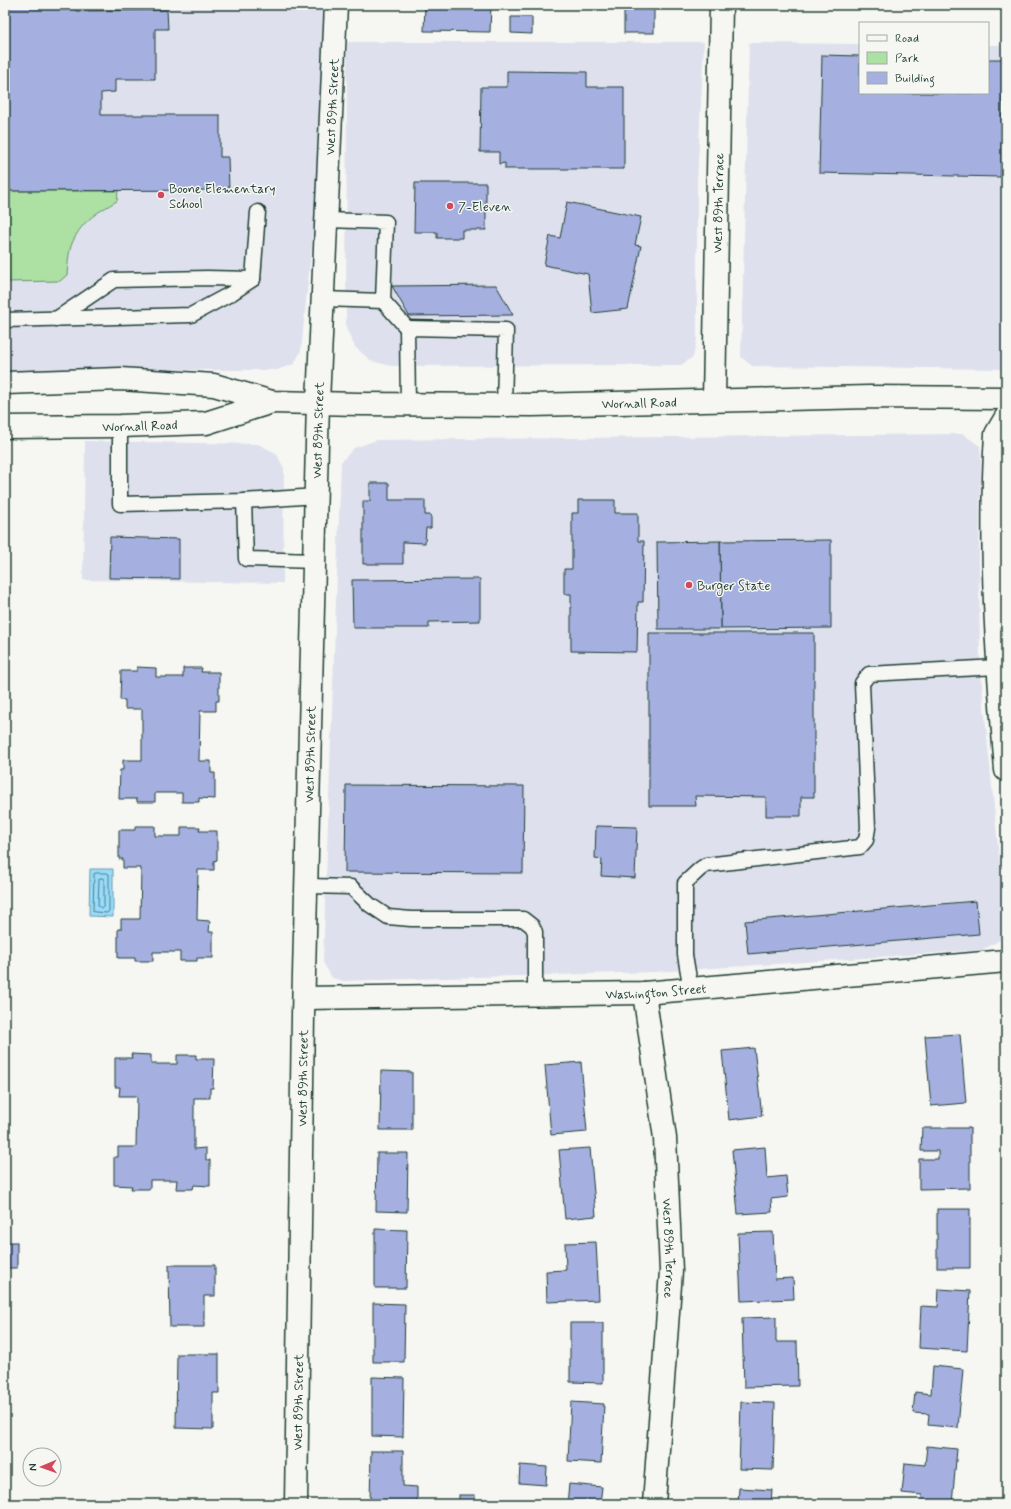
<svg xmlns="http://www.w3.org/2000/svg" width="1011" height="1509" viewBox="0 0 1011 1509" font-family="Mynerve,sans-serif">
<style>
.built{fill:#dee1ed}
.green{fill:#ace1a3;stroke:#668f6c}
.water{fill:#98dbfa;stroke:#689cab}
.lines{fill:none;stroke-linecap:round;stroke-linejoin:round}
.shore{stroke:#4f7c83;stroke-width:1}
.building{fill:#a5b0e0;stroke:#1f3d34}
.lane-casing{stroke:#1f3d34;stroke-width:17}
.street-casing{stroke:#1f3d34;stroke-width:25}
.secondary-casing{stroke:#1f3d34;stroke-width:25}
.lane{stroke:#f6f6f2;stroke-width:14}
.street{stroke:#f6f6f2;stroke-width:22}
.secondary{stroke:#f6f6f2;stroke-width:22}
.poi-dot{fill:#d1495b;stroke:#f6f6f2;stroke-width:1.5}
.labels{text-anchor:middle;stroke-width:3;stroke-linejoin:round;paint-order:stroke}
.street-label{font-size:13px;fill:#1f3d34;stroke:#f6f6f2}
.poi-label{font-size:13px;fill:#1f3d34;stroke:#f6f6f2;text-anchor:start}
</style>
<rect width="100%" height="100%" fill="#f6f6f2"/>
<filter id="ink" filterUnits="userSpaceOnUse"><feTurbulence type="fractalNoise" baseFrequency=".025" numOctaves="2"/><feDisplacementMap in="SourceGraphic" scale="8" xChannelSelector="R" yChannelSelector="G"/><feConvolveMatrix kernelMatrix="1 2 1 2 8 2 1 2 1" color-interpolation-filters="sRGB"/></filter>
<g filter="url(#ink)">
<!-- built -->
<g class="built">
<path d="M5,5H323L320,164L301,351L294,364L277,370H5Z"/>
<path d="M347,42H704L697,183V339L693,357L681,365L391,366L371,361L355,347L346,328Z"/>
<path d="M749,43L860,44V93H988V45H1006V367L1003,369L752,366L741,357Z"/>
<path d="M963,434L980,446L981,463L979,560L980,666L1006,927L1000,940L982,950L655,972L344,981L332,978L323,962L341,462L354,448L377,440Z"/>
<path d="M85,441L258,444L276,453L284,468L283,583L83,580Z"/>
</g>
<!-- green -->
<path class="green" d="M5,191H118L117,201C96,213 80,222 71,246C68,255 68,266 67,275L60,281L5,282Z"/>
<!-- water -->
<path class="water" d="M90,869H113V917L89,916Z"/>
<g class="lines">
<!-- shore -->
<g class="shore">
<path d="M96,873H107L109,874V911L107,913L95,912L93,911L94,874Z"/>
<path d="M100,878H103L104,880V906L102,908L98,906L99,880Z"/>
</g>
</g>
<!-- building -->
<g class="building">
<path d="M5,5H76V11L167,10L168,29H155V79H115V92L101,93V115H220V157H228L229,190L5,191Z"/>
<path d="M425,5H491L490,32L424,31Z"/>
<rect x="624" y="5" width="30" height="28"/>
<path d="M511,17H532V34L511,33Z"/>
<path d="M822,55L860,56V93H988V59H1003L1001,177L819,173Z"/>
<path d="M507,71L587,72V87H624V169H505V163L499,164V152H480L481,87H507Z"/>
<path d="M415,183H486V230H462V238H437V232H414Z"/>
<path d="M567,202L641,217L635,245L641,246L628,309L592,313L588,274L544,265L550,236L560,238Z"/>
<path d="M496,285L513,315L409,316L392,286Z"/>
<path d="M370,483H389V500H425V515H431V528H426L425,543L403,542V564H363V501H370Z"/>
<path d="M578,500H615V513H638V541H644L643,602H638L637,652L571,651V594H564V569H572V513H578Z"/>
<path d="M110,537L179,539V579L109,578Z"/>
<path d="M831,540V628L721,629L720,541Z"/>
<path d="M720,541L721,629H658L657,542Z"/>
<path d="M480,579V621L429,622V628H353L352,580Z"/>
<path d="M649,633H814V797H801V816H766V797L695,796L696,806H649Z"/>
<path d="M137,667L156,668V677H183V668H202L201,672H219V701H216V711H200L199,761H211V773H215V799L199,798V802H182V793H155V802H137V799H119L120,770H123V760H142V709H125V700H120L121,671H137Z"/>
<path d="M346,785L524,786L523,873L345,872Z"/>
<path d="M135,826H155V836H181V827H200L199,831H217V860L214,861V870H198L197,920L210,921L209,932H213V958H197V961H180V952H153V961H135V958H118V929H121V919H140L141,868H123V859H119V830H135Z"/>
<path d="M596,826L637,827L635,878L601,876L602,859L595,858Z"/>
<path d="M976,901L979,934L748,954L745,921Z"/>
<path d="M960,1034L966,1103L931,1106L925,1036Z"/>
<path d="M754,1048L762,1116L729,1120L722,1051Z"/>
<path d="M131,1054L151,1055V1064H177V1055H196V1059H214L213,1088H210V1098H194V1149L206,1148V1160H210V1186L194,1185L193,1189H176L177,1180H150V1189H131L132,1186L114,1185V1157H118V1147H136L137,1096H119L120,1087H115V1058H132Z"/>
<path d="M581,1062L587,1132L551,1135L545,1065Z"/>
<path d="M381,1071L412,1072V1130H380Z"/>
<path d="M922,1128H970V1188L919,1189V1159H938V1151H921Z"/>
<path d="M765,1147L767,1178L786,1176L788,1197L771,1199L772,1212L738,1214L732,1150Z"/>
<path d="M590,1148L596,1216L565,1219L559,1150Z"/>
<path d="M377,1153H408L407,1212L376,1211Z"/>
<rect x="937" y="1209" width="33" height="59"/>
<path d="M375,1229L407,1230L406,1288H375Z"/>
<path d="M773,1232L775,1279L793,1278L794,1299L741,1301L738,1233Z"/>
<rect x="5" y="1242" width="12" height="26"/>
<path d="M596,1242L599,1300L547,1302L546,1271L566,1270L565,1243Z"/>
<path d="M169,1265H215V1296H204V1327H170Z"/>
<path d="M939,1289L970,1291L967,1351L919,1348L921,1306L938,1307Z"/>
<path d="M373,1303L405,1304L404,1362H373Z"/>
<path d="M776,1317V1342H797L798,1386L744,1387L742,1318Z"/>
<path d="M570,1323H603V1383L570,1382Z"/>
<path d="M177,1354H219V1393H213V1429L176,1428Z"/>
<path d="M933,1366L963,1369L958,1428L928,1425L929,1414L913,1413L915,1392L931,1394Z"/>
<path d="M372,1377L404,1378L403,1437L372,1436Z"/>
<path d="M571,1402L604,1404L601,1463L568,1461Z"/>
<path d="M741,1402L775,1403L773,1470L739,1469Z"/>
<path d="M927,1446L957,1449L952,1504H921L922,1495L902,1493L905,1463L925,1465Z"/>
<path d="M371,1451H403V1486L417,1487V1504H370Z"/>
<path d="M520,1465L547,1467L546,1485L519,1483Z"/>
<path d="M569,1484L602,1487L600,1504H567Z"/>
<path d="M739,1488L772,1490L771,1504H738Z"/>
<rect x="459" y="1495" width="16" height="9"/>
</g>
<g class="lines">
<!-- lane casing -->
<g class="lane-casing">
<g id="lane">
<path d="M323,299L383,301L386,222L327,220"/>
<path d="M383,301L407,328"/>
<path d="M56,319L114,280L207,278L253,279"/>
<path d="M5,320L191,315L232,293L253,279L258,212"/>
<path d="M408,404L407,328L506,330L504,405"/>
<path d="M120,426V504L244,501L316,496"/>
<path d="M244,501L246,559L315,561"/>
<path d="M307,886L351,887L370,905L388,917L411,919H523L532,926L535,932V996"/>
<path d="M691,990L685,955V883L700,869L706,865L860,847L866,840L868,828L862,683L869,674L997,667"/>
</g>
</g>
<!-- street casing -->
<g class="street-casing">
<g id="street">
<path id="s1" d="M714,400L721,5"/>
<path d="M1006,417L996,434C989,546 997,659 1006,770"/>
<path id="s2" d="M644,993L665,1138L671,1271L654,1504"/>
<path id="s3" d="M304,998L644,993L1006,961"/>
</g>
</g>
<!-- secondary casing -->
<g class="secondary-casing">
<g id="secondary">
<path id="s4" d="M5,383L120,379L214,385L272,402L359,404L532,405L869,397L1006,398"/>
<path id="s5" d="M5,427L120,426L206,423L272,402"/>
<path id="s6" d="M296,1504L303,1015L318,402L336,5"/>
</g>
</g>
<!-- lane -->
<use href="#lane" class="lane"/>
<!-- street -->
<use href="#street" class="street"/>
<!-- secondary -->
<use href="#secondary" class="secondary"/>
</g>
</g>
<!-- markers -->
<g class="poi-dot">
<circle cx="161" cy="195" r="4"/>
<circle cx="450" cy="206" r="4"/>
<circle cx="689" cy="585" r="4"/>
</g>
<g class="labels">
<!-- street labels -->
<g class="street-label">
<text dy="5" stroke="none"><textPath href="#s6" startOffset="1398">West 89th Street</textPath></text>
<text dy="5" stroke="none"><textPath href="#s1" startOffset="197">West 89th Terrace</textPath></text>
<text dy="5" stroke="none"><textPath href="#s4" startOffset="637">Wornall Road</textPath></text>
<text dy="5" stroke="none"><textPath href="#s5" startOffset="135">Wornall Road</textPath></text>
<text dy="5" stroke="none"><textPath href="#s6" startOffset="1074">West 89th Street</textPath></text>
<text dy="5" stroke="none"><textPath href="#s6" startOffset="750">West 89th Street</textPath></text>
<text dy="5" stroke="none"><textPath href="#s3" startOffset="352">Washington Street</textPath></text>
<text dy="5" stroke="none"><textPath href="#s6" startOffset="426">West 89th Street</textPath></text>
<text dy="5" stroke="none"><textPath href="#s2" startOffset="257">West 89th Terrace</textPath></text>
<text dy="5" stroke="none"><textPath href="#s6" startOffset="102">West 89th Street</textPath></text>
</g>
<!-- poi labels -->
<g class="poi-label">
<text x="169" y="193">Boone Elementary<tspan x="169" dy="15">School</tspan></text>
<text x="458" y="211">7-Eleven</text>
<text x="697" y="590">Burger State</text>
</g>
</g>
<!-- margin -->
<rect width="1011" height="1509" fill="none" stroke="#f6f6f2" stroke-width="20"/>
<rect x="10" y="10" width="991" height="1489" fill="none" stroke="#1f3d34" stroke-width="1.5" filter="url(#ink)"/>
<!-- legend -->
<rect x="859" y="22" width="130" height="72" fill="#f6f6f2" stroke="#a0aca6"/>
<rect x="867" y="35" width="20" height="6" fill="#f6f6f2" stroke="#a0aca6"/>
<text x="895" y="42" font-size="12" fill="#1f3d34">Road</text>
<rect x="867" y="52" width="20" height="12" fill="#ace1a3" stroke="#a0aca6"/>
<text x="895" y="62" font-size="12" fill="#1f3d34">Park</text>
<rect x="867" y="72" width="20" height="12" fill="#a5b0e0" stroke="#a0aca6"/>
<text x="895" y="82" font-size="12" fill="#1f3d34">Building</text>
<!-- north arrow -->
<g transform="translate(42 1467) rotate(268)"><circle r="19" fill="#f6f6f2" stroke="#a0aca6"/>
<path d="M0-3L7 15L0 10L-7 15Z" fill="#d1495b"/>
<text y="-6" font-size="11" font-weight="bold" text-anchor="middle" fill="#1f3d34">N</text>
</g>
</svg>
